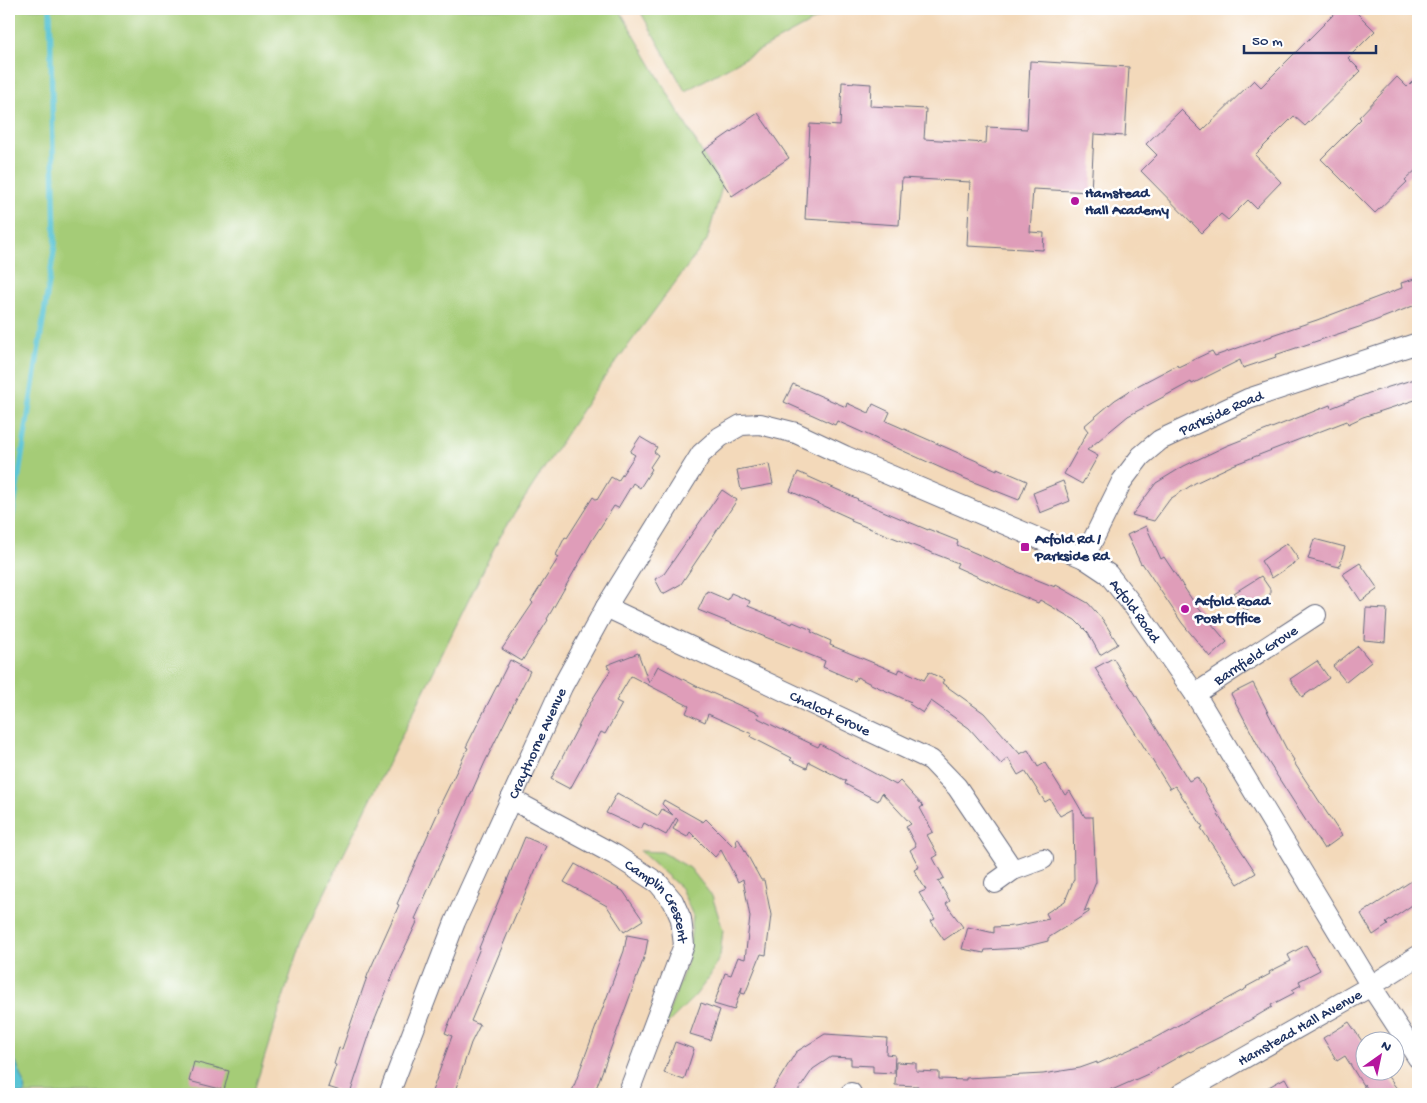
<svg xmlns="http://www.w3.org/2000/svg" width="1427" height="1103" viewBox="0 0 1427 1103" font-family="'Gochi Hand',sans-serif">
<style>
.green{fill:#a5cc77;stroke:#607e6a}
.water{fill:#5ac4d5;stroke:#3a7a9a}
.lines{fill:none;stroke-linecap:round;stroke-linejoin:round}
.stream{stroke:#5ac4d5;stroke-width:5.5}
.building{fill:#df9db9}
.minor-casing{stroke:#676a7e;stroke-width:22}
.minor{stroke:#fff;stroke-width:20}
.poi-dot{fill:#b5179e;stroke:#fff;stroke-width:2}
.labels{text-anchor:middle;stroke-width:5;stroke-linejoin:round;paint-order:stroke}
.poi-label{font-size:15px;font-weight:bold;fill:#1b2f5e;stroke:#fff;text-anchor:start}
.street-label{font-size:15px;fill:#1b2f5e;stroke:#fff}
</style>
<rect width="100%" height="100%" fill="#fff"/>
<filter id="ink" filterUnits="userSpaceOnUse"><feTurbulence type="fractalNoise" baseFrequency=".02" numOctaves="2"/><feDisplacementMap in="SourceGraphic" scale="10" xChannelSelector="R" yChannelSelector="G"/><feConvolveMatrix kernelMatrix="1 2 1 2 8 2 1 2 1" color-interpolation-filters="sRGB"/></filter>
<filter id="wash" filterUnits="userSpaceOnUse"><feTurbulence type="fractalNoise" baseFrequency=".0096" numOctaves="4" result="noise"/><feDisplacementMap in="SourceGraphic" scale="20" xChannelSelector="R" yChannelSelector="G"/><feGaussianBlur stdDeviation="1.12" result="paint"/><feColorMatrix in="noise" values="0 0 0 0 0 0 0 0 0 0 0 0 0 0 0 0 0 1.4 0 .05"/><feComposite in="paint" operator="in"/></filter>
<g filter="url(#wash)">
<rect width="100%" height="100%" fill="#f3d9ba"/>
<!-- green -->
<g class="green">
<path d="M9,9H619L722,187L707,240L595,390L500,536L301,941L253,1094H9Z"/>
<path d="M639,9H835L685,91Z"/>
<path d="M640,851L662,852L690,868L712,896L723,930L720,956L710,976L695,996L663,1028L688,960L693,916L681,888Z"/>
</g>
<!-- water -->
<path class="water" d="M9,1044L24,1082L25,1094H9Z"/>
<g class="lines">
<!-- stream -->
<path class="stream" d="M9,538L55,244L50,9"/>
</g>
<g id="blocks">
<!-- building -->
<g class="building">
<path d="M1339,9H1353L1375,31L1348,58L1361,71L1305,126L1294,116L1255,155L1281,182L1256,208L1248,200L1228,220L1221,214L1202,233L1141,171L1157,155L1146,144L1181,110L1202,131L1254,80L1261,87Z"/>
<path d="M1030,61L1129,67L1125,136L1094,134L1091,192L1033,189L1030,232L1044,233L1043,250L967,246L970,182L902,178L899,225L805,219L810,124L840,126L842,82L871,84L870,106L926,109L924,139L986,143L987,127L1027,129Z"/>
<path d="M1418,76V168L1405,180L1407,182L1375,213L1321,159L1361,119L1359,117L1397,77L1407,87Z"/>
<path d="M758,113L789,158L732,196L702,152Z"/>
<path d="M1418,278V304L1359,327L1275,355L1276,357L1243,368L1240,360L1192,384L1191,382L1128,416L1087,450L1098,456L1082,484L1064,474L1088,431L1084,426L1115,400L1139,385L1177,365L1178,367L1212,351L1215,356L1272,336V335L1317,320L1402,288L1401,283Z"/>
<path d="M1418,378V399L1363,417L1348,424L1347,421L1233,465L1195,483L1170,499L1154,521L1132,515L1156,483L1184,466L1226,446L1330,405L1331,408L1369,393Z"/>
<path d="M793,384L846,407L847,403L869,413L873,404L890,412L886,421L997,470V468L1027,481L1019,500L961,477L837,421L835,425L784,402Z"/>
<path d="M640,437L657,447L654,452L658,455L650,467L652,469L640,488L633,483L618,508L614,506L592,540L547,619L548,620L522,661L502,649L533,603L531,601L559,557L556,555L565,537L567,538L593,497L597,500L611,477L618,481L635,455L630,452Z"/>
<path d="M769,464L773,484L741,490L737,470Z"/>
<path d="M798,472L858,499L857,500L928,530V529L958,541L957,545L1025,575L1055,587L1056,585L1088,603L1103,620L1118,644L1100,655L1088,633L1075,620L1040,600L1038,603L1019,595L956,567L958,563L851,521L852,519L790,491Z"/>
<path d="M1063,481L1070,501L1040,513L1033,493Z"/>
<path d="M722,490L737,500L681,584L663,594L655,579L664,574Z"/>
<path d="M1146,526L1161,559L1164,557L1195,604L1227,642L1210,657L1182,623L1142,563L1141,564L1127,535Z"/>
<path d="M1314,539L1345,547L1339,567L1308,559Z"/>
<path d="M1287,543L1299,560L1272,578L1261,561Z"/>
<path d="M1360,563L1378,589L1361,601L1343,574Z"/>
<path d="M1261,576L1270,589V595L1245,611L1234,593Z"/>
<path d="M707,591L728,600L731,593L750,601L748,606L792,624L793,622L812,630L811,632L831,641L830,645L898,673L900,669L924,680L929,672L944,680L942,683L984,713L1020,754L1028,750L1038,767L1045,763L1065,795L1070,791L1085,817H1093L1096,882L1084,912L1089,910V912L1048,938V941L1020,948L985,950L984,953L962,949L968,927L994,933V927L1015,926L1049,919L1046,913L1065,901L1074,879L1073,809L1060,816L1050,799L1045,802L1025,771L1018,775L1008,758L1001,764L969,728L931,701L923,713L909,704L911,702L873,685L857,677L855,681L823,667L825,661L698,610Z"/>
<path d="M1366,608L1387,609L1385,642L1364,640Z"/>
<path d="M1358,646L1371,662L1346,682L1333,666Z"/>
<path d="M638,653L649,683L658,666L696,686L759,714L758,718L778,728L818,747L820,744L896,785L900,781L923,806L920,808L933,832L927,835L938,855L933,858L944,878L938,881L950,901L946,904L963,927L944,940L931,921L935,919L919,893L926,890L914,870L919,867L910,850L916,846L906,827L911,824L882,793L878,801L845,784L846,781L809,762L807,768L790,760L792,758L751,737L752,734L708,714L705,722L686,713L689,706L631,676L616,701L622,704L605,734L601,732L570,789L551,779L592,700L610,671L607,665Z"/>
<path d="M1113,658L1189,781L1197,777L1219,814L1218,815L1256,873L1238,884L1201,828L1203,827L1175,786L1170,789L1095,668Z"/>
<path d="M510,660L530,671L485,762L415,919L418,920L399,960L372,1027L350,1094L328,1087L336,1065L334,1064L339,1048L342,1049L368,974L399,905L397,904L439,810L438,809L468,748L466,747Z"/>
<path d="M1317,661L1329,678L1302,697L1290,679Z"/>
<path d="M1253,683L1286,748L1294,760L1293,761L1342,836L1324,849L1260,749L1231,694Z"/>
<path d="M617,793L658,816L662,809L673,815L662,804L664,800L703,822L706,819L734,847L737,845L736,839L738,838L761,880H764L771,915L766,955L761,954L745,994L741,993L742,987L734,1010L714,1004L725,973L731,975L738,957L745,959L750,917L743,879L738,882L721,850L715,857L690,832L687,837L673,829L678,820L676,818L666,835L644,823L641,829L606,813Z"/>
<path d="M525,837L546,846L510,928L471,1021L480,1025L471,1043L454,1094H431L452,1036L445,1033L480,948H479Z"/>
<path d="M575,864L623,891L643,920L624,932L607,906L564,882Z"/>
<path d="M1413,880L1418,888V901L1386,923L1388,925L1373,935L1361,914Z"/>
<path d="M627,935L648,939L645,955L594,1094H571L624,951Z"/>
<path d="M1306,945L1320,970L1299,981L1301,985L1292,990L1294,993L1271,1005L1272,1007L1226,1034L1190,1052L1189,1051L1148,1074L1112,1090V1089L1095,1094H918V1086L895,1085L896,1062L916,1063V1071L939,1072V1079L966,1080V1078L1043,1074L1080,1068L1097,1062V1064L1151,1040L1247,988L1246,987L1270,974L1269,972L1291,961L1288,955Z"/>
<path d="M701,1003L720,1010L710,1040L690,1034Z"/>
<path d="M1349,1022L1364,1044V1070H1383L1401,1094H1372L1364,1084V1087L1345,1056L1337,1061L1323,1038Z"/>
<path d="M825,1034L887,1038L886,1054L895,1055L894,1073L873,1072V1066L851,1065V1058L831,1057L813,1069L796,1094H770L796,1052Z"/>
<path d="M675,1042L694,1049L684,1080L664,1073Z"/>
<path d="M194,1062L229,1071L224,1090L189,1081Z"/>
<path d="M1285,1078L1294,1094H1256Z"/>
</g>
</g>
</g>
<g filter="url(#ink)">
<use href="#blocks" fill-opacity="0" stroke="#676a7e" stroke-width="1"/>
<g class="lines">
<!-- minor casing -->
<g class="minor-casing">
<g id="minor">
<path id="s1" d="M1084,558L1122,481L1141,456L1160,440L1248,399L1418,343"/>
<path id="s2" d="M606,607L931,760L957,787L1013,870"/>
<path id="s3" d="M1195,694L1316,615"/>
<path id="s4" d="M511,799L615,855L658,883L673,901L681,919L684,945L628,1094"/>
<path d="M995,883L1013,870L1043,859"/>
<path id="s5" d="M389,1094L455,922L562,687L606,607L701,454L720,437L741,425L760,424L796,433L845,456L1084,558L1108,574L1135,608L1195,694L1371,986L1418,1058"/>
<path d="M850,1094L851,1093"/>
<path id="s6" d="M1181,1094L1371,986L1418,956"/>
</g>
</g>
<!-- minor -->
<use href="#minor" class="minor"/>
</g>
</g>
<!-- markers -->
<g class="poi-dot">
<circle cx="1075" cy="201" r="5"/>
<rect x="1020" y="542" width="10" height="10" rx="2.5"/>
<circle cx="1185" cy="609" r="5"/>
</g>
<g class="labels">
<!-- poi labels -->
<g class="poi-label">
<text x="1085" y="197">Hamstead<tspan x="1085" dy="17">Hall Academy</tspan></text>
<text x="1035" y="543">Acfold Rd /<tspan x="1035" dy="17">Parkside Rd</tspan></text>
<text x="1195" y="605">Acfold Road<tspan x="1195" dy="17">Post Office</tspan></text>
</g>
<!-- street labels -->
<g class="street-label">
<text dy="5" stroke="none"><textPath href="#s1" startOffset="209">Parkside Road</textPath></text>
<text dy="5" stroke="none"><textPath href="#s5" startOffset="1208">Acfold Road</textPath></text>
<text dy="5" stroke="none"><textPath href="#s3" startOffset="72">Barnfield Grove</textPath></text>
<text dy="5" stroke="none"><textPath href="#s2" startOffset="248">Chalcot Grove</textPath></text>
<text dy="5" stroke="none"><textPath href="#s5" startOffset="381">Craythorne Avenue</textPath></text>
<text dy="5" stroke="none"><textPath href="#s4" startOffset="184">Camplin Crescent</textPath></text>
<text dy="5" stroke="none"><textPath href="#s6" startOffset="136">Hamstead Hall Avenue</textPath></text>
</g>
</g>
<!-- margin -->
<rect width="1427" height="1103" fill="none" stroke="#fff" stroke-width="30"/>
<!-- north arrow -->
<g transform="translate(1380 1056) rotate(33)"><circle r="24" fill="#ffffff" stroke="#a4acbf"/>
<path d="M0-4L9 19L0 12L-9 19Z" fill="#b5179e"/>
<text y="-8" font-size="14" font-weight="bold" text-anchor="middle" fill="#1b2f5e">N</text>
</g>
<!-- scale -->
<path d="M1244 45v8h132v-8" fill="none" stroke="#1b2f5e" stroke-width="2.5"/>
<text x="1252" y="45" font-size="15" fill="#1b2f5e" stroke="#ffffff" stroke-width="4" paint-order="stroke">50 m</text>
</svg>
